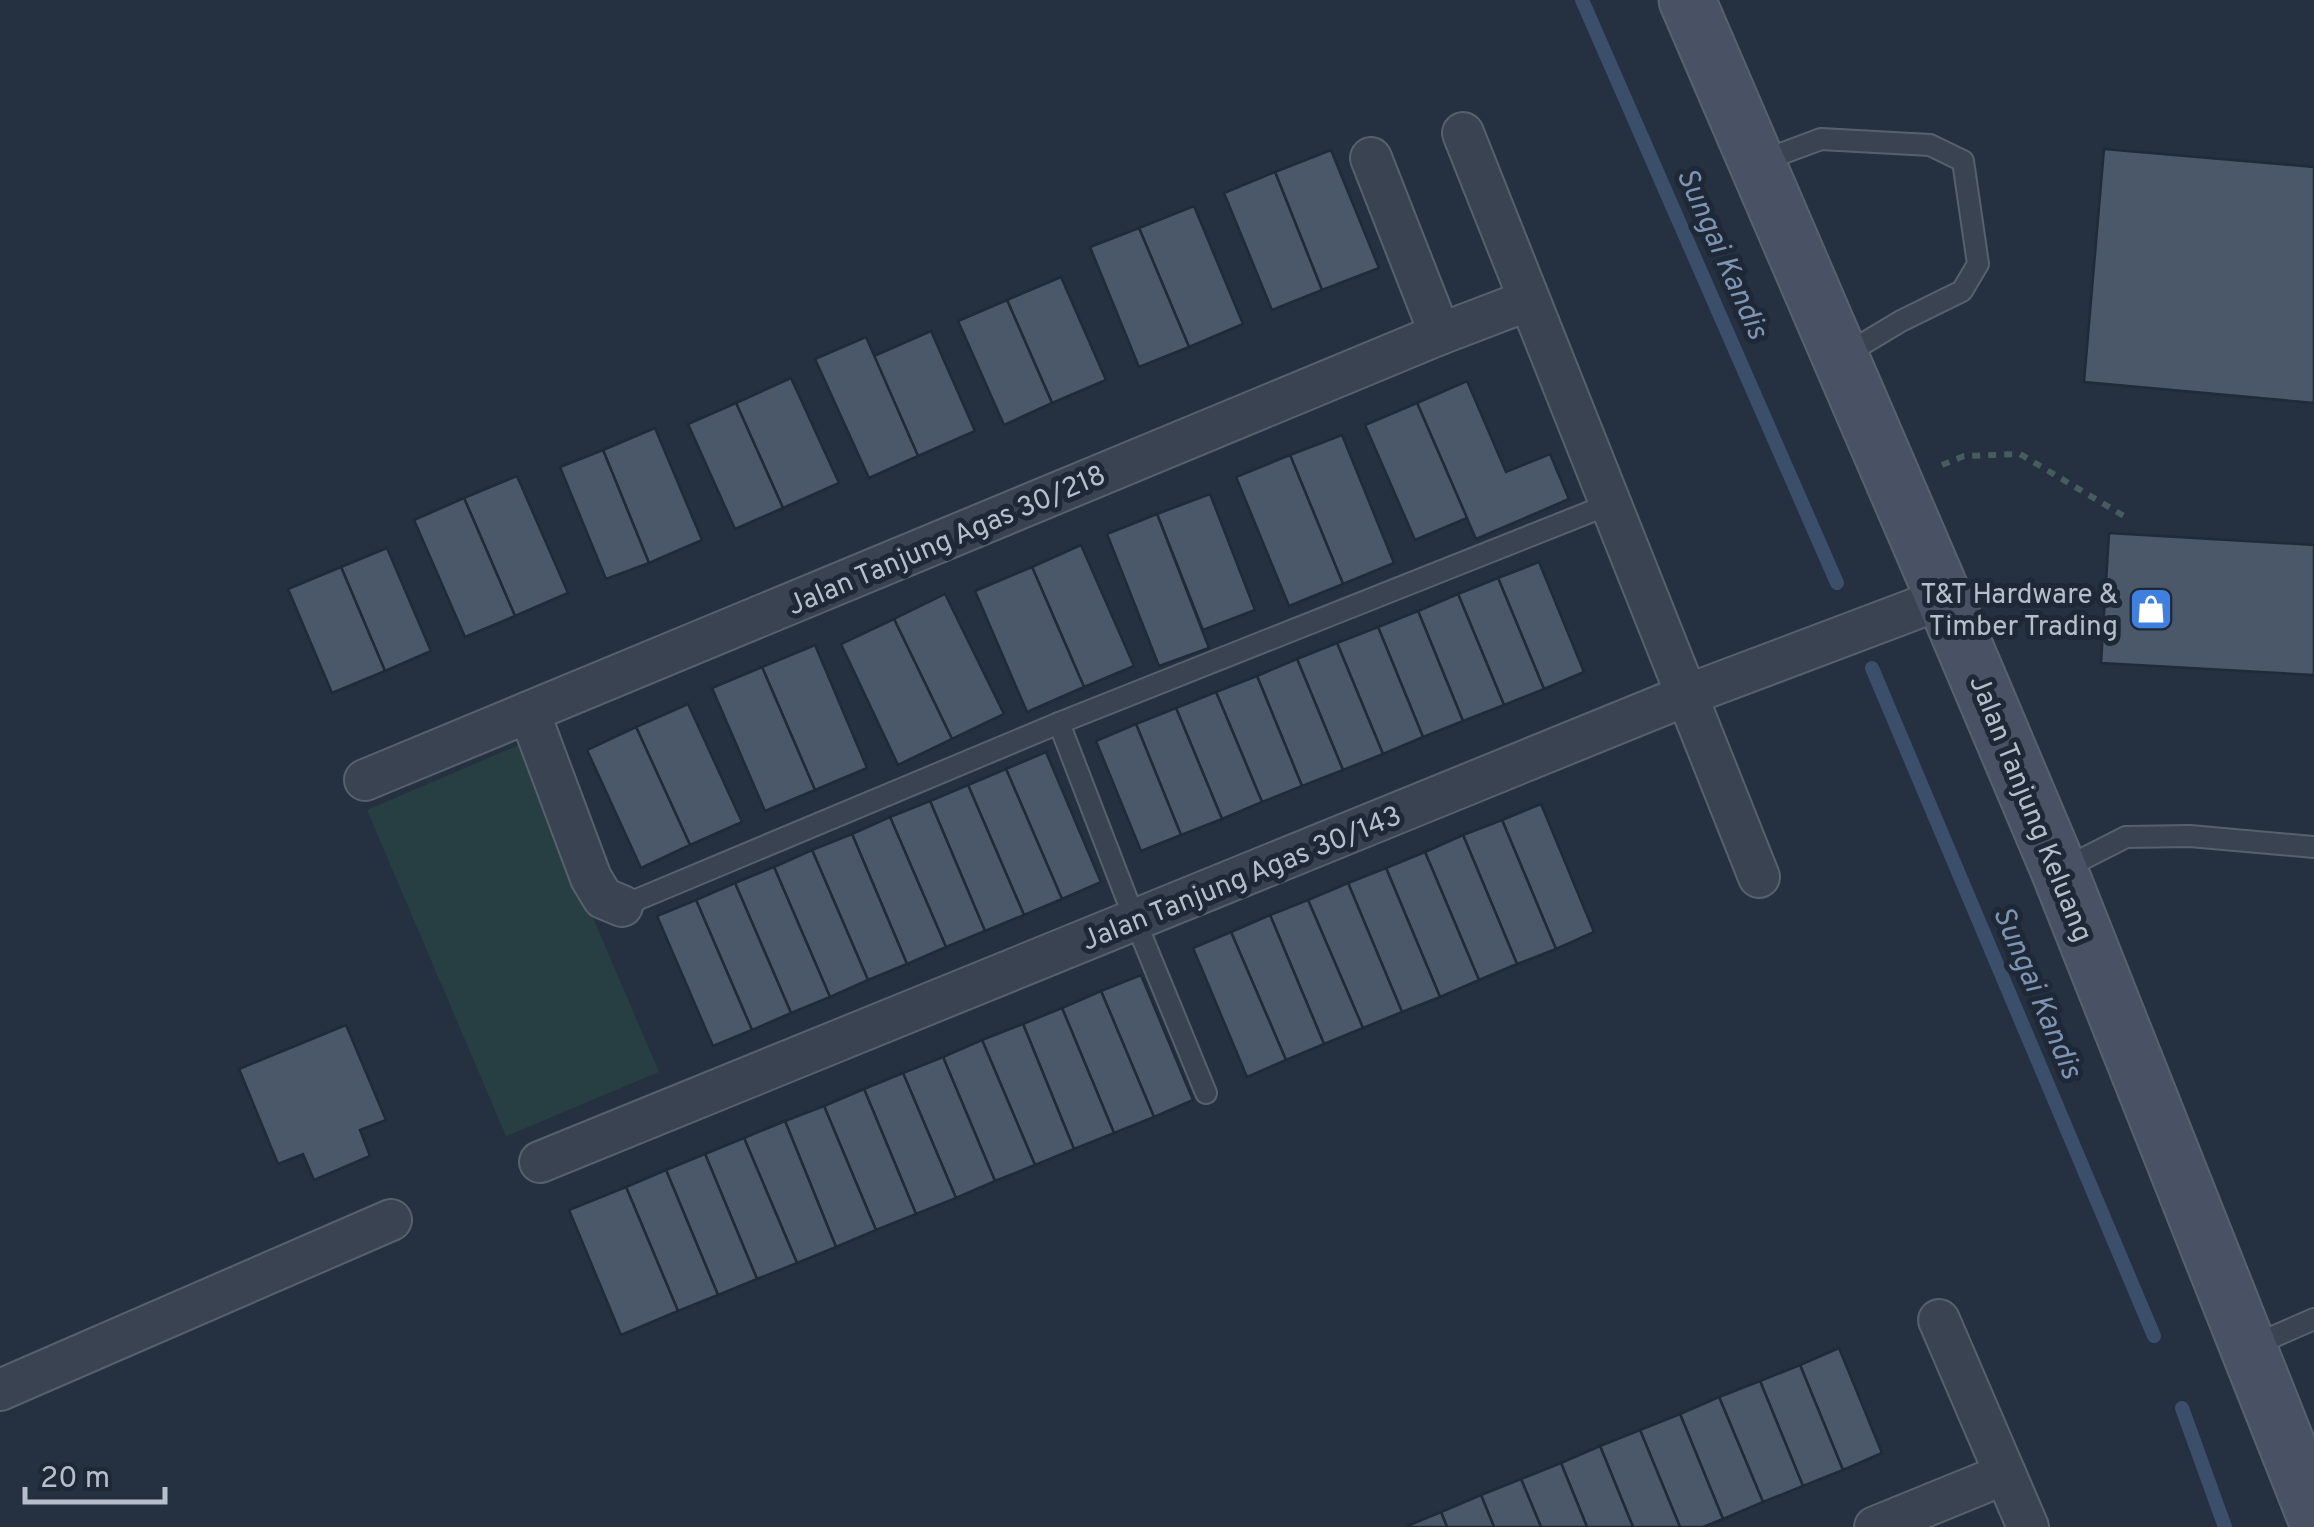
<svg xmlns="http://www.w3.org/2000/svg" width="2314" height="1527" viewBox="0 0 2314 1527" font-family="Overpass,sans-serif">
<style>
.green{fill:#273f42}
.lines{fill:none;stroke-linecap:round;stroke-linejoin:round}
.stream{stroke:#3b4f6a;stroke-width:14}
.building{fill:#4b586a;stroke:#202a38;stroke-width:2.5}
.service-casing{stroke:#57616e;stroke-width:24}
.minor-casing{stroke:#57616e;stroke-width:44}
.secondary-casing{stroke:#57616e;stroke-width:59}
.path{stroke:#465c5f;stroke-width:6;stroke-dasharray:8 8;stroke-linecap:butt}
.service{stroke:#3a4351;stroke-width:20}
.minor{stroke:#3a4351;stroke-width:40}
.secondary{stroke:#485264;stroke-width:55}
.labels{text-anchor:middle;stroke-width:10;stroke-linejoin:round;paint-order:stroke}
.street-label{font-size:28px;fill:#b6becb;stroke:#1e2836}
.poi-label{font-size:28px;fill:#b6becb;stroke:#1e2836;text-anchor:end}
.water-label{font-size:30px;font-style:italic;fill:#7d95b2;stroke:#1e2836}
</style>
<rect width="100%" height="100%" fill="#253141"/>
<!-- green -->
<path class="green" d="M519,745L659,1072L506,1136L367,810Z"/>
<g class="lines">
<!-- stream -->
<g class="stream">
<path d="M1582,0L1837,583"/>
<path d="M1872,668L2154,1336"/>
<path d="M2182,1408L2225,1527"/>
</g>
</g>
<!-- building -->
<g class="building">
<path d="M2104,149L2314,167V403L2084,382Z"/>
<path d="M1331,150L1379,268L1322,290L1275,172Z"/>
<path d="M1275,172L1322,290L1272,310L1224,193Z"/>
<path d="M1194,206L1243,324L1189,347L1139,228Z"/>
<path d="M1139,228L1189,347L1139,367L1090,247Z"/>
<path d="M1061,277L1106,380L1052,403L1007,300Z"/>
<path d="M1007,300L1052,403L1004,425L958,321Z"/>
<path d="M931,331L975,431L918,456L874,356Z"/>
<path d="M866,337L918,456L869,478L815,359Z"/>
<path d="M791,378L839,483L783,508L736,403Z"/>
<path d="M1467,381L1506,472L1550,454L1569,499L1476,539L1417,403Z"/>
<path d="M736,403L783,508L735,529L688,424Z"/>
<path d="M1417,403L1467,518L1415,540L1365,425Z"/>
<path d="M655,428L702,540L649,563L603,450Z"/>
<path d="M1342,435L1394,563L1343,584L1290,455Z"/>
<path d="M603,450L649,563L606,579L560,467Z"/>
<path d="M1290,455L1343,584L1289,606L1236,477Z"/>
<path d="M517,476L568,593L515,616L464,498Z"/>
<path d="M1210,494L1255,610L1203,630L1157,514Z"/>
<path d="M464,498L515,616L465,637L414,520Z"/>
<path d="M1157,514L1209,648L1159,666L1107,534Z"/>
<path d="M2109,533L2314,545V675L2101,663Z"/>
<path d="M1081,545L1134,666L1084,687L1032,567Z"/>
<path d="M387,548L431,651L385,671L341,567Z"/>
<path d="M1539,562L1584,672L1544,689L1498,578Z"/>
<path d="M341,567L385,671L332,693L288,589Z"/>
<path d="M1032,567L1084,687L1027,712L975,591Z"/>
<path d="M1498,578L1544,689L1504,705L1458,594Z"/>
<path d="M945,594L1004,714L952,739L894,619Z"/>
<path d="M1458,594L1504,705L1463,721L1418,611Z"/>
<path d="M1418,611L1463,721L1423,737L1378,627Z"/>
<path d="M894,619L952,739L898,765L841,644Z"/>
<path d="M1378,627L1423,737L1383,754L1337,643Z"/>
<path d="M1337,643L1383,754L1343,770L1297,659Z"/>
<path d="M815,645L867,768L815,790L762,667Z"/>
<path d="M1297,659L1343,770L1302,786L1257,676Z"/>
<path d="M762,667L815,790L765,811L712,688Z"/>
<path d="M1257,676L1302,786L1262,802L1216,692Z"/>
<path d="M1216,692L1262,802L1222,819L1176,708Z"/>
<path d="M688,704L742,822L690,845L636,727Z"/>
<path d="M1176,708L1222,819L1181,835L1136,724Z"/>
<path d="M1136,724L1181,835L1141,851L1096,741Z"/>
<path d="M636,727L690,845L641,868L587,750Z"/>
<path d="M1046,752L1101,882L1062,899L1006,769Z"/>
<path d="M1006,769L1062,899L1024,915L968,785Z"/>
<path d="M968,785L1024,915L985,931L930,801Z"/>
<path d="M930,801L985,931L946,947L890,817Z"/>
<path d="M1541,804L1594,932L1556,949L1502,820Z"/>
<path d="M890,817L946,947L907,964L852,834Z"/>
<path d="M1502,820L1556,949L1517,964L1463,835Z"/>
<path d="M852,834L907,964L868,980L812,850Z"/>
<path d="M1463,835L1517,964L1479,980L1425,852Z"/>
<path d="M812,850L868,980L830,997L774,867Z"/>
<path d="M1425,852L1479,980L1440,997L1386,868Z"/>
<path d="M774,867L830,997L791,1013L735,883Z"/>
<path d="M1386,868L1440,997L1402,1012L1348,883Z"/>
<path d="M735,883L791,1013L752,1030L696,900Z"/>
<path d="M1348,883L1402,1012L1363,1028L1308,900Z"/>
<path d="M696,900L752,1030L713,1046L657,916Z"/>
<path d="M1308,900L1363,1028L1324,1044L1270,915Z"/>
<path d="M1270,915L1324,1044L1286,1060L1231,932Z"/>
<path d="M1231,932L1286,1060L1247,1077L1193,948Z"/>
<path d="M1141,975L1193,1100L1154,1117L1101,991Z"/>
<path d="M1101,991L1154,1117L1114,1133L1062,1008Z"/>
<path d="M1062,1008L1114,1133L1074,1149L1023,1024Z"/>
<path d="M1023,1024L1074,1149L1035,1165L982,1040Z"/>
<path d="M346,1025L386,1120L360,1130L370,1156L314,1180L303,1154L278,1164L239,1069Z"/>
<path d="M982,1040L1035,1165L995,1181L943,1057Z"/>
<path d="M943,1057L995,1181L956,1198L903,1073Z"/>
<path d="M903,1073L956,1198L916,1214L864,1089Z"/>
<path d="M864,1089L916,1214L876,1230L824,1106Z"/>
<path d="M824,1106L876,1230L836,1247L785,1121Z"/>
<path d="M785,1121L836,1247L797,1263L744,1138Z"/>
<path d="M744,1138L797,1263L757,1279L705,1154Z"/>
<path d="M705,1154L757,1279L718,1295L666,1170Z"/>
<path d="M666,1170L718,1295L678,1311L626,1187Z"/>
<path d="M626,1187L678,1311L621,1335L569,1210Z"/>
<path d="M1839,1348L1882,1453L1843,1470L1800,1365Z"/>
<path d="M1800,1365L1843,1470L1803,1486L1760,1381Z"/>
<path d="M1760,1381L1803,1486L1763,1502L1719,1397Z"/>
<path d="M1719,1397L1763,1502L1723,1519L1680,1414Z"/>
<path d="M1680,1414L1723,1519L1703,1527H1680L1640,1430Z"/>
<path d="M1640,1430L1680,1527H1633L1600,1446Z"/>
<path d="M1600,1446L1633,1527H1587L1561,1463Z"/>
<path d="M1561,1463L1587,1527H1541L1521,1479Z"/>
<path d="M1521,1479L1541,1527H1494L1481,1495Z"/>
<path d="M1481,1495L1494,1527H1447L1441,1512Z"/>
<path d="M1441,1512L1447,1527H1405Z"/>
</g>
<g class="lines">
<!-- service casing -->
<g class="service-casing">
<g id="service">
<path d="M1759,162L1821,139L1930,145L1963,161L1978,264L1962,291L1901,321L1841,357"/>
<path d="M1059,723L1135,920L1206,1093"/>
<path d="M2061,870L2126,837L2190,836L2314,847"/>
<path d="M622,906L1059,723L1610,504"/>
<path d="M2250,1347L2314,1319"/>
</g>
</g>
<!-- minor casing -->
<g class="minor-casing">
<g id="minor">
<path d="M1463,133L1759,877"/>
<path d="M1371,158L1440,334"/>
<path d="M529,712L591,878L603,898L622,906"/>
<path d="M365,780L1440,334L1529,300"/>
<path d="M540,1162L1687,695L1944,598"/>
<path d="M1939,1320L2028,1527"/>
<path d="M0,1390L391,1220"/>
<path d="M1875,1527L2005,1474"/>
</g>
</g>
<!-- secondary casing -->
<g class="secondary-casing">
<path id="secondary" d="M1687,0L1944,598L2059,870L2314,1513"/>
</g>
<!-- path -->
<path class="path" d="M1942,465L1964,456L2020,454L2129,519"/>
<!-- service -->
<use href="#service" class="service"/>
<!-- minor -->
<use href="#minor" class="minor"/>
<!-- secondary -->
<use href="#secondary" class="secondary"/>
</g>
<!-- icons -->
<defs>
<g id="shop-square" transform="scale(2.25)"><rect x="-9" y="-9" width="18" height="18" rx="4" fill="#3f7fe0" stroke="#1e2836"/><path d="M-5-2.5h2.3a2.7 3.5 0 0 1 5.4 0H5L5.5 6h-11ZM-1.5-2.5h3a1.5 2.3 0 0 0-3 0Z" fill="#fff"/></g>
</defs>
<g fill-rule="evenodd">
<use href="#shop-square" x="2151" y="609"/>
</g>
<g class="labels">
<!-- street labels -->
<g class="street-label">
<text transform="translate(946 539) rotate(-23)" y="10">Jalan Tanjung Agas 30/218</text>
<text transform="translate(2032 808) rotate(68)" y="10">Jalan Tanjung Keluang</text>
<text transform="translate(1241 877) rotate(-22)" y="10">Jalan Tanjung Agas 30/143</text>
</g>
<!-- poi labels -->
<g class="poi-label">
<text x="2118" y="603">T&amp;T Hardware &amp;<tspan x="2118" dy="32">Timber Trading</tspan></text>
</g>
<!-- water labels -->
<g class="water-label">
<text transform="translate(1723 253) rotate(66)" y="10">Sungai Kandis</text>
<text transform="translate(2038 992) rotate(67)" y="10">Sungai Kandis</text>
</g>
</g>
<!-- scale -->
<path d="M25 1487v15h140v-15" fill="none" stroke="#b6becb" stroke-width="5"/>
<text x="40" y="1487" font-size="30" fill="#b6becb" stroke="#1e2836" stroke-width="8" paint-order="stroke">20 m</text>
</svg>
